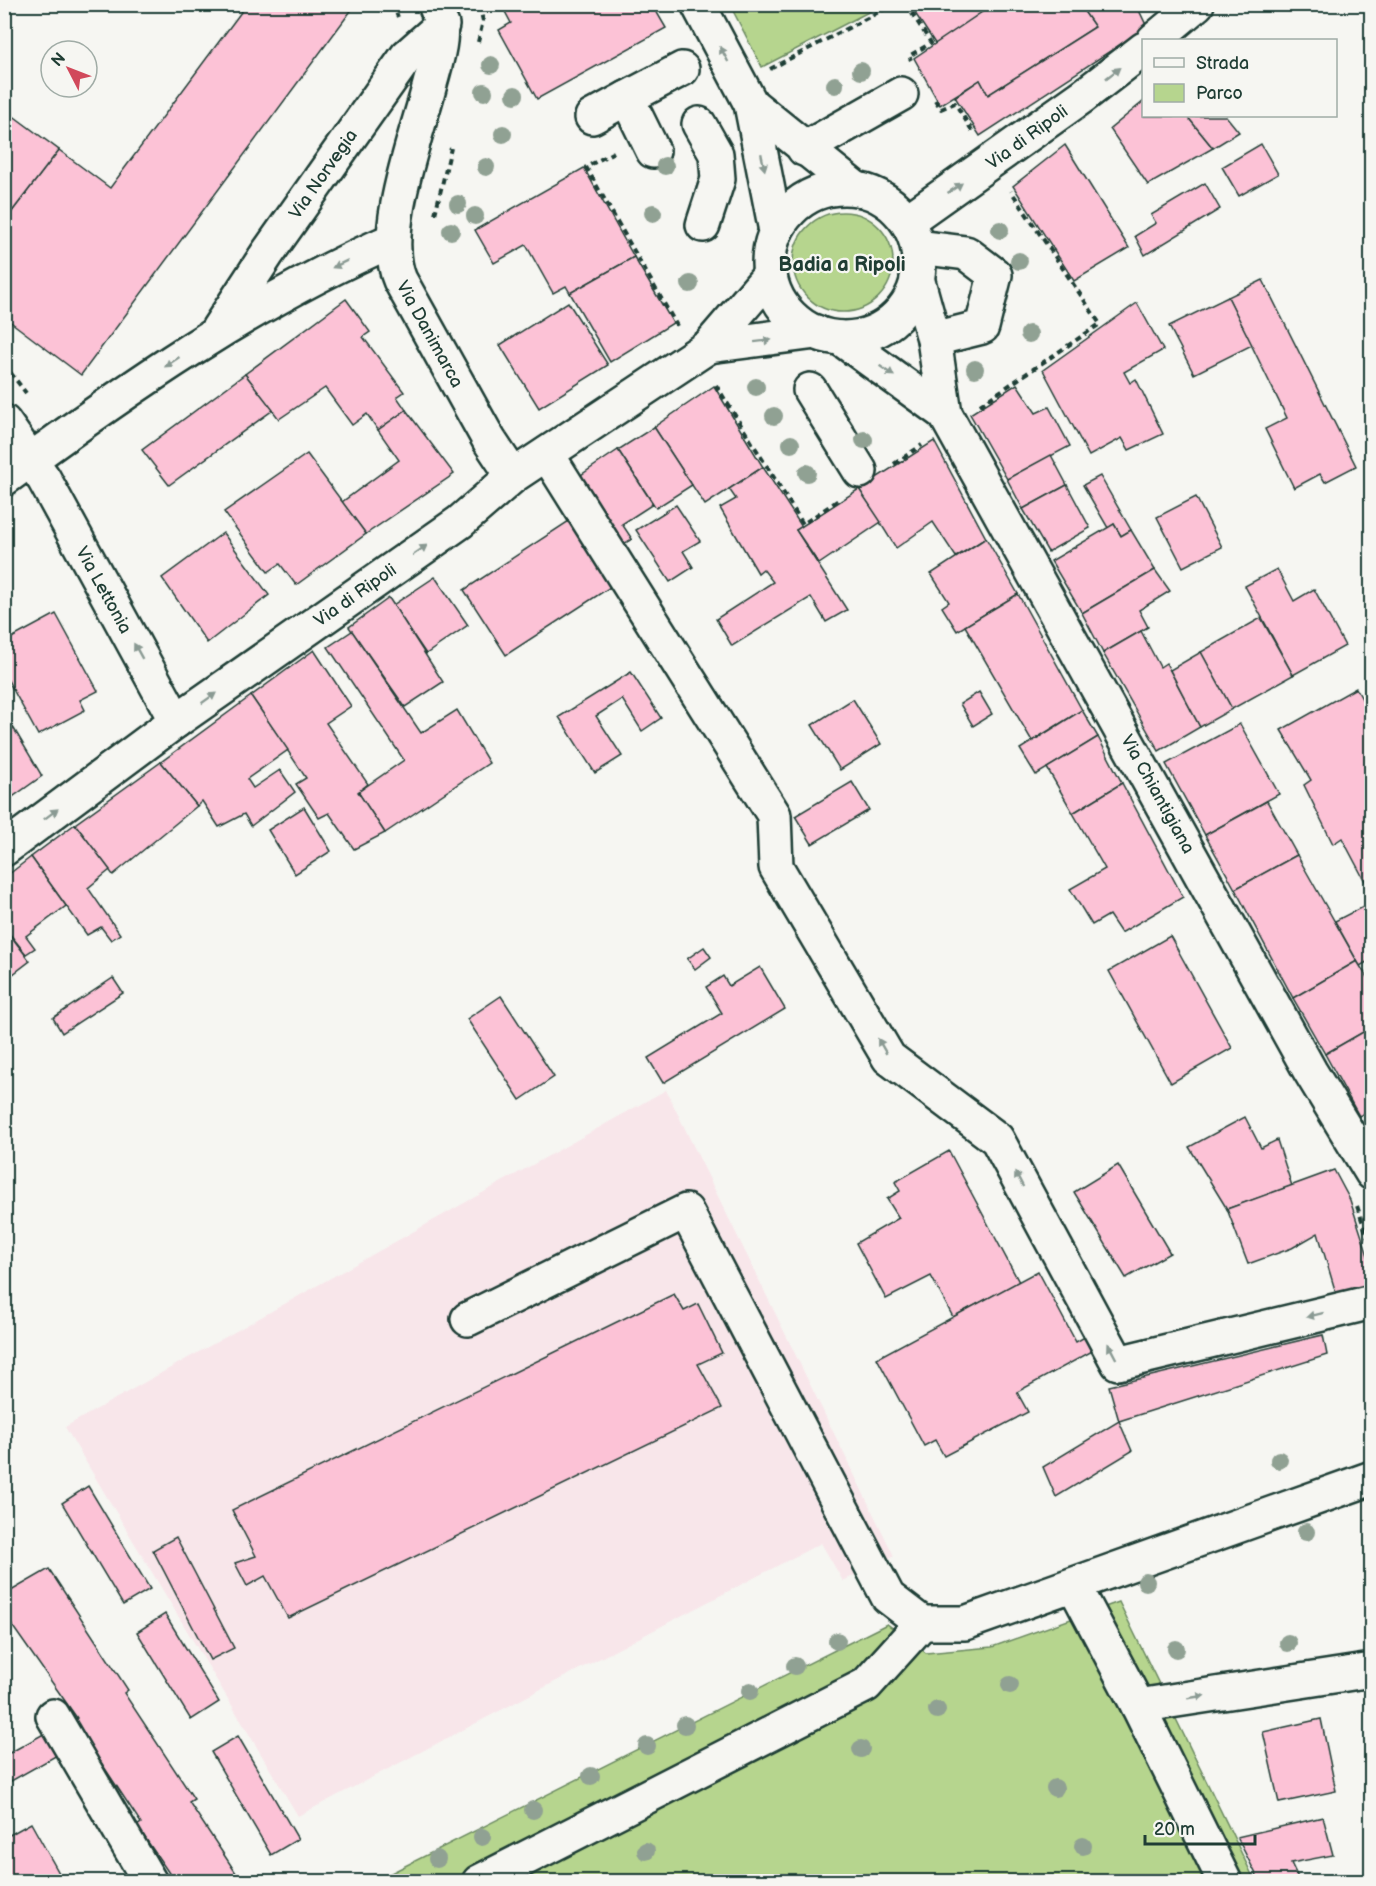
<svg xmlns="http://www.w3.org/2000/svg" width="1376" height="1886" viewBox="0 0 1376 1886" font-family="'Balsamiq Sans',sans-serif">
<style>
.built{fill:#f8e6ea}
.green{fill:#b6d58e;stroke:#6a8961;stroke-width:1.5}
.building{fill:#fcc2d6;stroke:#1f3d34;stroke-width:1.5}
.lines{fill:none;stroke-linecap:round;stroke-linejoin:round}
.minor-casing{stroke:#1f3d34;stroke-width:38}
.path{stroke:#1f3d34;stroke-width:4;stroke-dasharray:6 4.5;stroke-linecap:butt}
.minor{stroke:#f6f6f2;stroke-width:33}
.tree{fill:#90a193}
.oneway{fill:#8a9a93}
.labels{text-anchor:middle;stroke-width:4.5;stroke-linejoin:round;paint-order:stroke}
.street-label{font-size:18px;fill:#1f3d34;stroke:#f6f6f2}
.neighbourhood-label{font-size:20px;font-weight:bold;fill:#1f3d34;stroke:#f6f6f2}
</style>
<rect width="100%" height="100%" fill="#f6f6f2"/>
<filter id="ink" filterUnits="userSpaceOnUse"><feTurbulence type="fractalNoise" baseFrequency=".0167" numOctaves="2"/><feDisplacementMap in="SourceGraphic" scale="12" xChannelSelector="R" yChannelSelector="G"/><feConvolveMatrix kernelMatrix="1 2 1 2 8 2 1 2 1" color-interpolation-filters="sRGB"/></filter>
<g filter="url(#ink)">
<!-- built -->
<path class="built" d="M666,1090L894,1556L843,1581L821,1543L298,1816L65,1427Z"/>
<!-- green -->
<g class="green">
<path d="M730,5H882L762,67Z"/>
<circle cx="843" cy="262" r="50"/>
<path d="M1119,1602L1255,1881L373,1882L887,1624L926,1653L992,1647Z"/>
</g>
<!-- building -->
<g class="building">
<path d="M247,4H356L81,375L4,317V222L59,150L110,188Z"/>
<path d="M501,4H652L666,28L537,99L499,30L511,23Z"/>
<path d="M909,4H994L936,45Z"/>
<path d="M994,4H1085L1081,7L1095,27L988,95L980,80L940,105L914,58Z"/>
<path d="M1085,4H1136L1147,27L980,136L955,97L980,80L988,95L1095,27L1081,7Z"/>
<path d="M1144,101V116H1187L1213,148L1148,185L1110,129Z"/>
<path d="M4,109L59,150L4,222Z"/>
<path d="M1187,116H1226L1239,132L1213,148Z"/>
<path d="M1261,144L1278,174L1239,196L1222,167Z"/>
<path d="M1065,145L1129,248L1074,281L1013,186Z"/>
<path d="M584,168L634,257L570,293L566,286L553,293L526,245L494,263L475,230Z"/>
<path d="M1205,183L1220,209L1145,255L1135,236L1156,223L1151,215Z"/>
<path d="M634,257L673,323L610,362L570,293Z"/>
<path d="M1263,280L1356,466L1325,482L1320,474L1294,488L1265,429L1287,418L1228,297Z"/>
<path d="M1228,297L1252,345L1194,374L1169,326Z"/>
<path d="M346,299L370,332L363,337L404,392L397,397L406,410L378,430L367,414L352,425L325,388L279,419L245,374Z"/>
<path d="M568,302L608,365L539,408L500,345Z"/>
<path d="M1137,303L1163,350L1124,372L1130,383L1136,379L1163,434L1129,450L1122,438L1089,456L1043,370Z"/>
<path d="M245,374L273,410L169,485L142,450Z"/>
<path d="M1017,384L1036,413L1049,407L1070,446L1007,479L970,414Z"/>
<path d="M714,386L763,467L705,505L654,427Z"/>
<path d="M406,410L454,474L366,534L342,502L399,460L378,430Z"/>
<path d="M654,427L692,485L656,508L618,450Z"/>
<path d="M934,441L986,538L956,557L933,522L896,548L859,489Z"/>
<path d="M618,450L653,504L622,524L632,539L614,550L572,481Z"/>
<path d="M307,454L366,534L296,585L280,564L268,572L224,512Z"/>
<path d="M1051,455L1067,485L1023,509L1007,479Z"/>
<path d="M763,467L802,527L796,530L847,610L826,622L811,597L732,646L716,619L773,582L763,569L758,573L720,508L736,499L729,489Z"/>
<path d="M1100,476L1131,530L1121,536L1114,524L1108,528L1083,485Z"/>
<path d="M1067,485L1090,528L1048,552L1023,509Z"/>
<path d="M859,489L881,522L819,564L796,530Z"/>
<path d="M1196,497L1222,547L1183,567L1157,517Z"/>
<path d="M676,505L700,541L683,551L693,567L670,582L636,530Z"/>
<path d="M572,519L615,584L506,655L464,590Z"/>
<path d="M1114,524L1121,536L1131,530L1155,570L1082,613L1051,561Z"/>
<path d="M223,533L269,595L207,643L162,578Z"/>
<path d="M986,538L1018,594L957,631L942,607L949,602L931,574Z"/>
<path d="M1277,569L1294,601L1314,589L1345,646L1293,675L1245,586Z"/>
<path d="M1155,570L1170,591L1139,610L1148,627L1103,653L1082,613Z"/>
<path d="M435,577L468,625L426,654L393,605Z"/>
<path d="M1018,594L1082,710L1032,741L965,626Z"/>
<path d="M389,598L443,682L405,707L349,627Z"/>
<path d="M56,614L98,691L80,700L85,710L38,735L4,673V642Z"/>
<path d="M1261,618L1293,675L1232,709L1201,652Z"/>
<path d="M352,631L421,733L457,710L489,763L385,833L358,792L404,760L328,647Z"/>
<path d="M1141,631L1160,667L1166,663L1200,727L1159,751L1103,653Z"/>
<path d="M314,650L351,706L326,723L368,784L358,792L385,833L354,849L329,813L319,818L296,784L306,778L251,696Z"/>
<path d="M1201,652L1232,709L1200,727L1170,670Z"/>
<path d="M631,672L661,718L642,731L622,699L596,716L622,756L595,773L559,717Z"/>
<path d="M1356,688L1372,717V819L1368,821L1372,829V885L1368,887L1342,838L1333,844L1304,785L1311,780L1281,730Z"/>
<path d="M979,692L992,714L973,726L960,704Z"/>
<path d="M251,696L288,750L247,779L253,788L280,770L295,792L251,826L244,814L219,827L202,801L197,806L161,762Z"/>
<path d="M853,699L881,744L840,770L812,725Z"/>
<path d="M1082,710L1098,737L1036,775L1020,749Z"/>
<path d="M4,712L42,776L4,803Z"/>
<path d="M1240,724L1279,794L1205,835L1166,764Z"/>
<path d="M1098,737L1122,783L1073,813L1047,768Z"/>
<path d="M161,762L197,806L113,875L75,824Z"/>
<path d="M852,782L869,810L812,844L795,816Z"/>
<path d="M1122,783L1183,897L1121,933L1109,915L1092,925L1070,889L1105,869L1073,813Z"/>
<path d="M1267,801L1297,855L1235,889L1205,835Z"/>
<path d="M304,807L331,851L295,874L268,830Z"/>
<path d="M75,824L110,870L88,888L120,934L111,940L101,927L87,935L31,857Z"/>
<path d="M1297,855L1357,961L1293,998L1235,889Z"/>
<path d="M31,857L66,906L26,936L35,948L26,954L4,927V878Z"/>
<path d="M1372,902V959L1360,966L1335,921Z"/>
<path d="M4,927L30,961L4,981Z"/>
<path d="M1170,936L1232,1048L1171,1083L1109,971Z"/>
<path d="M704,947L711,957L695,969L687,959Z"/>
<path d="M1357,961L1372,985V1027L1325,1054L1293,998Z"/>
<path d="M760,967L785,1009L663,1083L648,1058L722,1013L706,987L723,976L729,986Z"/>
<path d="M113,978L123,993L62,1033L53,1018Z"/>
<path d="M501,996L554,1077L520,1100L467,1019Z"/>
<path d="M1372,1027V1109L1359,1116L1325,1054Z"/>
<path d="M1245,1117L1261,1148L1277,1140L1292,1186L1227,1209L1189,1147Z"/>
<path d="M949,1151L1019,1282L953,1317L931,1276L886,1299L856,1243L899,1218L887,1199L900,1191L895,1182Z"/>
<path d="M1118,1165L1170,1253L1126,1278L1074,1192Z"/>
<path d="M1334,1170L1350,1200L1372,1268V1286L1338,1300L1318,1233L1292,1248L1248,1264L1227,1209Z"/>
<path d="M1038,1271L1076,1342L1090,1334L1098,1348L1017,1392L1028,1412L944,1456L935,1440L924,1446L877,1358Z"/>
<path d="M674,1294L684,1311L698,1304L722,1353L698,1364L722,1408L288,1618L265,1576L247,1586L235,1563L256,1556L232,1510Z"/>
<path d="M1323,1335L1327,1355L1119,1421L1109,1386Z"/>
<path d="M1119,1421L1132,1451L1056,1497L1043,1467Z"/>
<path d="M88,1486L150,1589L123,1605L62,1503Z"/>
<path d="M176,1537L234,1648L210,1660L153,1550Z"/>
<path d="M49,1569L128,1690L124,1693L194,1799L189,1802L242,1882H175L137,1826L141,1823L73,1720L77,1718L4,1614V1595Z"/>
<path d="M165,1614L219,1702L191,1720L137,1632Z"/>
<path d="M1321,1719L1336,1791L1279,1803L1263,1732Z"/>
<path d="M49,1731L61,1753L4,1785V1756Z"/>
<path d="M238,1736L298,1839L271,1855L211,1752Z"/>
<path d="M1323,1817L1333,1855L1291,1863L1300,1882H1260L1237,1837Z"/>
<path d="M31,1823L64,1882H4V1838Z"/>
</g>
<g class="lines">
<!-- minor casing -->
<g class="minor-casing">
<g id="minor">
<path d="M435,4C447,31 437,58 430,84C417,135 379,232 400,280L489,440L513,476"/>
<path d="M698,4L751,104L776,231"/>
<path d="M1154,40L1197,4"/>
<path d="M751,104L855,188"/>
<path d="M592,117L627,98"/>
<path d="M699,124L716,154L718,179L703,225"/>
<path d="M804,149L901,94"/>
<path d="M653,151L627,98L682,69"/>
<circle cx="844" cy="263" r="75"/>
<path d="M907,221L1083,96L1144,49"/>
<path d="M918,247L966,253L995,275L982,327L934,339"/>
<path d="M917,278L934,339L945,414L1310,1071L1372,1173"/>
<path d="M218,329L267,254L407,56L442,25"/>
<path d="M840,338L945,414"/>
<path d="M709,346L816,332"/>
<path d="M810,390L860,471"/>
<path d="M4,422L44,479L176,721"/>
<path d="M547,454L774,815L776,867L889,1058L997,1139L1118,1363L1372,1302"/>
<path d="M4,479C127,389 253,301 393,240"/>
<path d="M4,849L176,721L460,522L513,476L709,346L770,275"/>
<path d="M468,1319L686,1211L888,1597L922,1623H965L1372,1478"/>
<path d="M1074,1585L1138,1706L1225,1882"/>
<path d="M1138,1706L1372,1670"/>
<path d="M53,1716L150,1882"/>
<path d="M479,1882L866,1685L922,1623"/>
</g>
</g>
<!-- path -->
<g class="path">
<path d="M392,4L398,17"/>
<path d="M906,4L931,43L909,56L911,60"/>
<path d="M478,42L483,21L479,4"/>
<path d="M770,69L894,4"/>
<path d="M935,100L941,109L955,103L973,132"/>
<path d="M614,152L586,167L677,326"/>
<path d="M435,214L451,148"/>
<path d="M4,364L26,393"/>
<path d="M716,385L803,524L840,499"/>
<path d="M980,405L1100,324L1011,191"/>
<path d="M894,464L922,445"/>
<path d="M1357,1206L1372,1250"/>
</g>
<!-- minor -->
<use href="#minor" class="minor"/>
</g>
<!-- trees -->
<g class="tree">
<circle cx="491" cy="65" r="9"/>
<circle cx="861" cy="71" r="9"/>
<circle cx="835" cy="85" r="9"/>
<circle cx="484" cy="92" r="9"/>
<circle cx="515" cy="95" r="9"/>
<circle cx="503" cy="134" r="9"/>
<circle cx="665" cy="166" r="9"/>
<circle cx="486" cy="167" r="9"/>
<circle cx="458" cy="204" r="9"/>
<circle cx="653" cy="213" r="9"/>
<circle cx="475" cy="216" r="9"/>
<circle cx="1000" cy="230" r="9"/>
<circle cx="451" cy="231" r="9"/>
<circle cx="1019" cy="261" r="9"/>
<circle cx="690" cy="284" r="9"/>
<circle cx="1029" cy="334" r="9"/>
<circle cx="975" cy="369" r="9"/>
<circle cx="756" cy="387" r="9"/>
<circle cx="774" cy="416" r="9"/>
<circle cx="864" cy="440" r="9"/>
<circle cx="791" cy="444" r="9"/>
<circle cx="807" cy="473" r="9"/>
<circle cx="1279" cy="1460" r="9"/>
<circle cx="1306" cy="1532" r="9"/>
<circle cx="1146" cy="1582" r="9"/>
<circle cx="837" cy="1641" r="9"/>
<circle cx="1288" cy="1643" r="9"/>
<circle cx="1176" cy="1649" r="9"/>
<circle cx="795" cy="1666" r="9"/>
<circle cx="1010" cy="1685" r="9"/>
<circle cx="750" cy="1691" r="9"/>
<circle cx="937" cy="1710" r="9"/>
<circle cx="685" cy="1725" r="9"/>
<circle cx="647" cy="1746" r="9"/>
<circle cx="861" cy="1749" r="9"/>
<circle cx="591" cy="1776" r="9"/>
<circle cx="1055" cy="1788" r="9"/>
<circle cx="533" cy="1810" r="9"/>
<circle cx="482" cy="1837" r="9"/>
<circle cx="1083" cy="1846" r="9"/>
<circle cx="646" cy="1851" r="9"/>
<circle cx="437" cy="1859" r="9"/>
</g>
<!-- one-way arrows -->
<defs><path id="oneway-solid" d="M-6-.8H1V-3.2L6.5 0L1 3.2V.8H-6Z" transform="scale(1.5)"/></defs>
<g class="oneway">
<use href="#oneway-solid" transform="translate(724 54) rotate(-118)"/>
<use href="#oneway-solid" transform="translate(1113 73) rotate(-38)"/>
<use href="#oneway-solid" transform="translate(763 162) rotate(78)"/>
<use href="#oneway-solid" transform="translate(955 188) rotate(-34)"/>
<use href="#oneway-solid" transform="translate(340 264) rotate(154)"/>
<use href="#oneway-solid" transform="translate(763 341) rotate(-7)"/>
<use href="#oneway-solid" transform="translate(172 362) rotate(146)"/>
<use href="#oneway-solid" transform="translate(887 371) rotate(35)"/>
<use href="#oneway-solid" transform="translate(420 550) rotate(-35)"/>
<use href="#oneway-solid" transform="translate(138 651) rotate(-119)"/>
<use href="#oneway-solid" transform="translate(209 698) rotate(-35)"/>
<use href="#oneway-solid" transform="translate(51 814) rotate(-37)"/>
<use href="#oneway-solid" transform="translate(882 1046) rotate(-120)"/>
<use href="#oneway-solid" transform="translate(1019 1179) rotate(-118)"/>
<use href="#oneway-solid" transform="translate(1315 1315) rotate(166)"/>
<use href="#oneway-solid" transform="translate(1112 1351) rotate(-118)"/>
<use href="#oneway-solid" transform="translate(1196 1697) rotate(-9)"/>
</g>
</g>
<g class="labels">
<!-- street labels -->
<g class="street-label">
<text transform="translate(1027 137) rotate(-36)" y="6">Via di Ripoli</text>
<text transform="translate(323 174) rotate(-55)" y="6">Via Norvegia</text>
<text transform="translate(430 334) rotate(61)" y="6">Via Danimarca</text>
<text transform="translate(104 590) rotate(61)" y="6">Via Lettonia</text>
<text transform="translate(355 595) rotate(-35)" y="6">Via di Ripoli</text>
<text transform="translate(1158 794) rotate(61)" y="6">Via Chiantigiana</text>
</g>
<!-- neighbourhood labels -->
<g class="neighbourhood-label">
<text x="842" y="271">Badia a Ripoli</text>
</g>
</g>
<!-- margin -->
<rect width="1376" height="1886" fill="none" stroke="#f6f6f2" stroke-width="24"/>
<rect x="12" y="12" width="1352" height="1862" fill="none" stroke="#1f3d34" stroke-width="2" filter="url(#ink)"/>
<!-- legend -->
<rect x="1142" y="39" width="195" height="78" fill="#f6f6f2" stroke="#a0aca6" stroke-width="1.5"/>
<rect x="1154" y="58" width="30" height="9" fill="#f6f6f2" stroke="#a0aca6" stroke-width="1.5"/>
<text x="1196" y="69" font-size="18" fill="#1f3d34">Strada</text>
<rect x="1154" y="84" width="30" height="18" fill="#b6d58e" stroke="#a0aca6" stroke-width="1.5"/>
<text x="1196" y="99" font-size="18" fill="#1f3d34">Parco</text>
<!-- north arrow -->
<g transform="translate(69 69) rotate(312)"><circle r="28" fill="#f6f6f2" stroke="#a0aca6" stroke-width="1.5"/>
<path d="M0-4.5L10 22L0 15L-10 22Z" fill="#d1495b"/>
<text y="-9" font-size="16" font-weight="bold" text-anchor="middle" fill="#1f3d34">N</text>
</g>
<!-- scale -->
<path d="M1145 1835v9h110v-9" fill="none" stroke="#1f3d34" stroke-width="3"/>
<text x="1154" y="1835" font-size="18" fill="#1f3d34" stroke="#f6f6f2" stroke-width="4.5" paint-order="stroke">20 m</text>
</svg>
